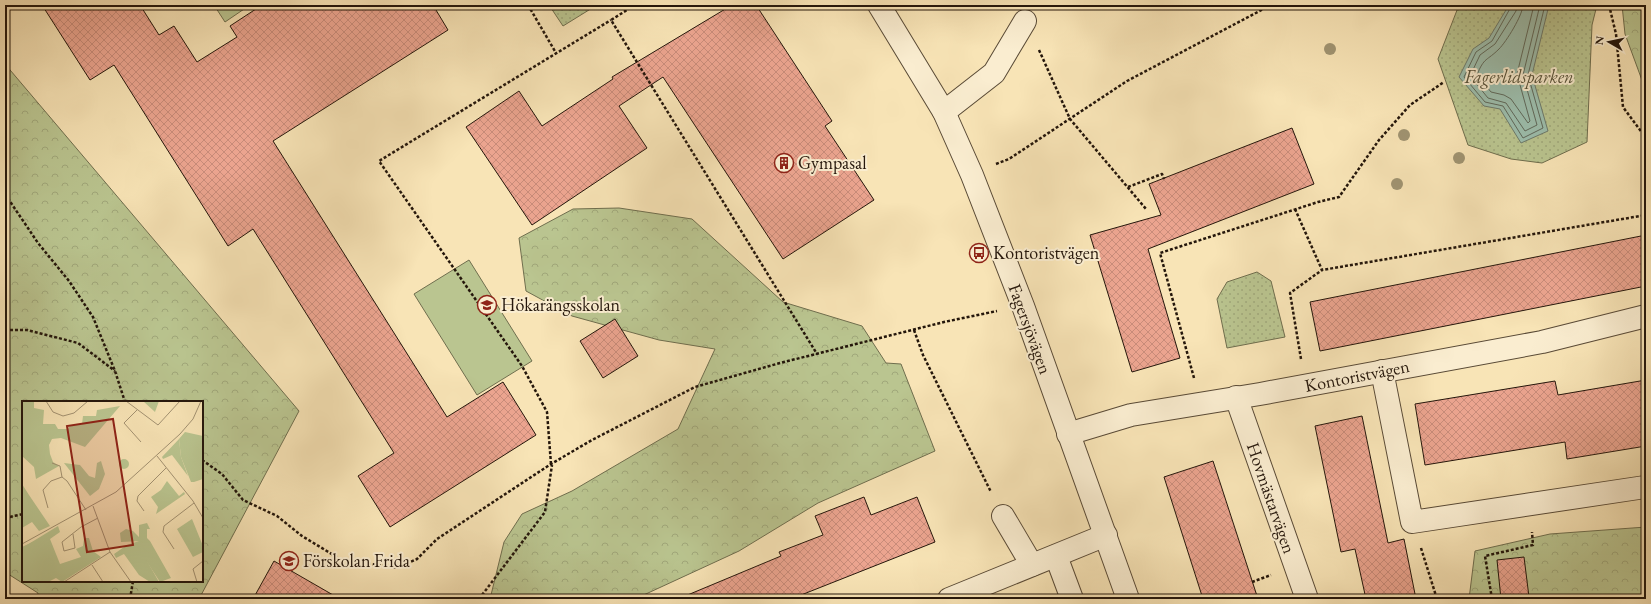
<svg xmlns="http://www.w3.org/2000/svg" width="1651" height="604" viewBox="0 0 1651 604" font-family="'EB Garamond',serif">
<style>
.forest{fill:url(#forest-crowns);stroke:#6f6e4e;fill-rule:evenodd}
.park{fill:url(#park-dots);stroke:#6f6e4e}
.pitch{fill:#bac590;stroke:#6f6e4e}
.water{fill:#9dbfae;stroke:#6d7b6d}
.lines{fill:none;stroke-linecap:round;stroke-linejoin:round}
.shore{stroke:#606a5c;stroke-width:1}
.building{fill:url(#building-cross-hatch);stroke:#24160b}
.minor-casing{stroke:#594a36;stroke-width:24}
.path{stroke:#24160b;stroke-width:2.5;stroke-dasharray:3 2;stroke-linecap:butt}
.minor{stroke:#faedd0;stroke-width:22}
.tree{fill:#a09472}
.labels{text-anchor:middle;stroke-width:4;stroke-linejoin:round;paint-order:stroke}
.park-label{font-size:18px;font-style:italic;fill:#58533a;stroke:#faedd0}
.poi-label{font-size:18px;fill:#24160b;stroke:#faedd0;text-anchor:start}
.street-label{font-size:18px;fill:#24160b;stroke:#faedd0}
.inset-road{fill:none;stroke:#a39272;stroke-width:1}
.view{fill:#8f2418;fill-opacity:0.15;stroke:#8f2418;stroke-width:2}
.inset-edge{fill:none;stroke:#24160b;stroke-width:2}
</style>
<defs>
<pattern id="forest-crowns" width="20" height="18" patternUnits="userSpaceOnUse"><rect width="20" height="18" fill="#bac590"/><path d="M2 6a3 3 0 1 1 6 0M12 15a3 3 0 1 1 6 0" fill="none" stroke="#a0a87b"/></pattern>
<pattern id="park-dots" width="8" height="8" patternUnits="userSpaceOnUse"><rect width="8" height="8" fill="#bac590"/><path d="M2 2h.1M6 6h.1" fill="none" stroke="#a0a87b" stroke-width="1.8" stroke-linecap="round"/></pattern>
<pattern id="building-cross-hatch" width="8" height="8" patternUnits="userSpaceOnUse"><rect width="8" height="8" fill="#eba48f"/><path d="M0 0l8 8M0 8l8-8" fill="none" stroke="#c98c7a"/></pattern>
</defs>
<rect width="100%" height="100%" fill="#f8e4b6"/>
<filter id="stains"><feTurbulence type="fractalNoise" baseFrequency=".005" numOctaves="4"/><feColorMatrix values="0 0 0 0 .2 0 0 0 0 .09 0 0 0 0 .02 0 0 0 .5 -.17"/></filter>
<radialGradient id="worn" r=".72"><stop offset=".6" stop-color="#630" stop-opacity="0"/><stop offset="1" stop-color="#630" stop-opacity=".3"/></radialGradient>
<!-- forest -->
<g class="forest">
<path d="M1622,5H1646V88L1643,83L1625,34Z"/>
<path d="M5,64L299,411L199,599H37L38,593L5,572ZM23,402H202V581H23Z"/>
<path d="M619,208L692,219L783,302L862,326L886,363L901,364L935,451L818,503L739,551L635,599H490L504,542L522,514L572,491L678,429L715,349L659,340L572,316L526,291L519,238L573,209Z"/>
<path d="M1646,527V599H1469L1475,551L1550,534Z"/>
</g>
<!-- park -->
<g class="park">
<path d="M549,5H597L563,26Z"/>
<path d="M1459,5H1597L1592,25L1587,142L1542,163L1511,159L1468,145L1438,59Z"/>
<path d="M1257,272L1271,281L1285,337L1227,348L1217,299L1227,282Z"/>
</g>
<!-- pitch -->
<g class="pitch">
<path d="M214,5H250L225,22Z"/>
<path d="M469,260L532,361L477,395L414,294Z"/>
</g>
<!-- water -->
<path class="water" d="M1509,5H1549L1532,75L1548,131L1521,143L1500,109L1484,106L1459,77L1473,49L1489,38Z"/>
<g class="lines">
<!-- shore -->
<g class="shore">
<path d="M1512,5L1492,41L1476,52L1464,77L1485,102L1503,106L1523,138L1543,128L1528,75L1545,5"/>
<path d="M1517,5L1516,11L1495,44L1480,55L1470,76L1488,98L1506,103L1525,131L1537,125L1523,75L1540,5"/>
<path d="M1523,5C1523,15 1506,42 1499,49C1487,61 1484,57 1477,75L1491,92L1504,95L1511,99L1528,123L1530,121L1517,74L1534,5"/>
</g>
</g>
<!-- building -->
<g class="building">
<path d="M42,5H140L159,35L174,26L197,62L237,37L230,26L262,5H433L448,30L273,141L447,417L503,382L536,435L390,527L358,476L394,453L253,229L228,246L114,65L90,80Z"/>
<path d="M732,5H756L832,121L825,126L874,200L783,259L663,77L619,106L647,148L532,225L466,127L519,91L542,126L613,79L612,77Z"/>
<path d="M1292,128L1314,184L1148,249L1180,358L1132,372L1090,235L1161,215L1149,184Z"/>
<path d="M1646,235V286L1320,351L1310,302Z"/>
<path d="M615,319L638,356L603,378L580,341Z"/>
<path d="M1646,380V446L1567,459L1565,442L1425,465L1415,404L1555,381L1558,395Z"/>
<path d="M1362,416L1388,543L1404,539L1416,599H1366L1355,549L1341,552L1315,426Z"/>
<path d="M1213,461L1258,599H1203L1164,477Z"/>
<path d="M864,497L871,515L917,497L935,542L791,599H678L781,556L779,552L823,535L815,516Z"/>
<path d="M1524,557L1529,597L1501,599L1497,560Z"/>
<path d="M274,561L340,599H253Z"/>
</g>
<g class="lines">
<!-- minor casing -->
<g class="minor-casing">
<g id="minor">
<path d="M879,5L944,112L972,175L1023,306L1128,599"/>
<path d="M944,112L994,73L1025,21"/>
<path d="M1382,371L1412,522L1645,487"/>
<path d="M1236,397L1307,599"/>
<path d="M1068,434L1131,415L1260,394L1542,342L1646,316"/>
<path d="M1003,516L1032,565"/>
<path d="M1056,556L1072,599"/>
<path d="M949,599L1106,535"/>
</g>
</g>
<!-- path -->
<g class="path">
<path d="M528,5L556,53"/>
<path d="M635,5L611,20L817,354"/>
<path d="M1609,5L1616,34L1623,107L1646,138"/>
<path d="M1039,50L1070,119L1146,209"/>
<path d="M996,164L1009,159L1127,81L1271,5"/>
<path d="M1128,187L1162,174L1164,179"/>
<path d="M5,194L38,243L69,281L93,317L115,371L125,402"/>
<path d="M1295,209L1322,270L1646,215"/>
<path d="M5,330H27L78,343L115,371"/>
<path d="M914,330L923,355L991,492"/>
<path d="M1301,359L1290,293L1322,270"/>
<path d="M1194,378L1160,253L1318,202L1339,197L1379,140L1410,105L1444,82"/>
<path d="M202,460L222,474L243,500L277,516L302,536L340,559L397,568L417,559L437,539L551,464L592,440L695,387L780,363L944,322L997,311"/>
<path d="M551,464L547,412L522,366L379,161L611,20"/>
<path d="M5,518L23,514"/>
<path d="M1421,548L1437,599"/>
<path d="M1252,582L1271,575"/>
<path d="M27,599H96"/>
<path d="M130,599L133,581"/>
<path d="M479,599L545,512L552,465"/>
<path d="M1492,599L1485,556L1533,545L1532,532"/>
</g>
<!-- minor -->
<use href="#minor" class="minor"/>
</g>
<!-- trees -->
<g class="tree">
<circle cx="1330" cy="49" r="6"/>
<circle cx="1404" cy="135" r="6"/>
<circle cx="1459" cy="158" r="6"/>
<circle cx="1397" cy="184" r="6"/>
</g>
<!-- icons -->
<defs>
<g id="building-ring" transform="scale(1)"><circle r="9.5" fill="#faedd0" stroke="#8f2418" stroke-width="1.5"/><path d="M-4-6H4V6H1V3H-1V6H-4ZM-2.5-4.3h1.7v1.8h-1.7ZM.8-4.3h1.7v1.8H.8ZM-2.5-1h1.7V.8h-1.7ZM.8-1h1.7V.8H.8Z" fill="#8f2418"/></g>
<g id="bus-ring" transform="scale(1)"><circle r="9.5" fill="#faedd0" stroke="#8f2418" stroke-width="1.5"/><path d="M-5-6H5V4H4V6H2V4H-2V6H-4V4H-5ZM-3.5-4V0h7V-4ZM-3.5 1.2v1.5H-2V1.2ZM2 1.2v1.5H3.5V1.2Z" fill="#8f2418"/></g>
<g id="school-ring" transform="scale(1)"><circle r="9.5" fill="#faedd0" stroke="#8f2418" stroke-width="1.5"/><path d="M0-5L7-2L0 1L-7-2ZM-4 1L0 2.5L4 1V4Q0 6-4 4Z" fill="#8f2418"/></g>
</defs>
<g fill-rule="evenodd">
<use href="#building-ring" x="784" y="163"/>
<use href="#bus-ring" x="979" y="253"/>
<use href="#school-ring" x="487" y="305"/>
<use href="#school-ring" x="289" y="561"/>
</g>
<g class="labels">
<!-- park labels -->
<g class="park-label">
<text x="1519" y="83">Fagerlidsparken</text>
</g>
<!-- poi labels -->
<g class="poi-label">
<text x="798" y="169">Gympasal</text>
<text x="993" y="259">Kontoristvägen</text>
<text x="501" y="311">Hökarängsskolan</text>
<text x="303" y="567">Förskolan Frida</text>
</g>
<!-- street labels -->
<g class="street-label">
<text transform="translate(1030 329) rotate(70)" y="6">Fagersjövägen</text>
<text transform="translate(1357 376) rotate(-11)" y="6">Kontoristvägen</text>
<text transform="translate(1271 498) rotate(71)" y="6">Hovmästarvägen</text>
</g>
</g>
<!-- overview -->
<g transform="translate(22 401)">
<rect width="181" height="181" fill="#f8e4b6"/>
<path d="M157,38L159,56L166,75L150,54L141,58L140,56Z" fill="#bac590"/>
<path d="M0,0H12V7L22,9L21,23H33L36,28H46L48,25L60,23L61,15H74L75,9L98,5L63,46L39,37L30,38L27,44L28,53L31,61L37,65L14,78L12,66L0,55ZM121,0H137L133,11ZM163,31L181,35V78L172,81H169L159,56L157,38ZM79,60L83,73L77,88L68,95L42,62L58,64L67,75L73,77L75,62ZM145,80L157,95L162,91L163,93L134,113L136,106L129,96L139,89ZM0,83L7,94L28,125L17,130L10,121L0,127ZM170,118L181,145V151L171,156L155,128ZM125,122L128,128H125V160L137,181H128L117,174L102,153L94,157L92,153L105,144L117,140V124ZM36,125L38,131L28,138L38,163L59,156L54,148L61,145L62,137H67L71,150L79,156L40,181L34,177L26,181H0V147Z" fill="#bac590"/>
<path d="M21,136L20,141L0,151V146Z" fill="#bac590"/>
<path d="M97 63a5 5 0 1 1 10 0a5 5 0 1 1-10 0ZM104,128L111,130L118,137L122,134L128,140L149,177L138,181L125,161L120,140L99,141L98,132Z" fill="#bac590"/>
<path class="inset-road" d="M24,0L31,11L41,15L52,12L66,0M104,0L136,24L158,0M115,9L102,22L119,41M135,55L171,100L181,117M30,62L38,65L40,76L45,80L64,109M71,105L88,151M26,107L21,89L29,80L40,76M122,110L115,100L116,95L144,67M51,133L53,147L42,150L40,141L59,126L76,117M0,143L94,91L158,33L171,18L179,0M152,148L141,131L142,125L172,102M70,164L81,181M42,181L88,151L109,181M175,181L171,168L181,160"/>
<path class="view" d="M91,18L111,144L65,151L45,25Z"/>
<rect width="181" height="181" class="inset-edge"/>
</g>
<!-- margin -->
<rect width="1651" height="604" fill="none" stroke="#f8e4b6" stroke-width="20"/>
<rect x="6" y="6" width="1639" height="592" fill="none" stroke="#24160b" stroke-width="2"/>
<rect x="10" y="10" width="1631" height="584" fill="none" stroke="#24160b"/>
<!-- north arrow -->
<g transform="translate(1609 42) rotate(279)" stroke="#faedd0" stroke-width="3" paint-order="stroke">
<path d="M0-3L7 15L0 10L-7 15Z" fill="#24160b"/>
<text y="-6" font-size="11" font-weight="bold" text-anchor="middle" fill="#24160b">N</text>
</g>
<rect width="100%" height="100%" filter="url(#stains)"/>
<rect width="100%" height="100%" fill="url(#worn)"/>
</svg>
